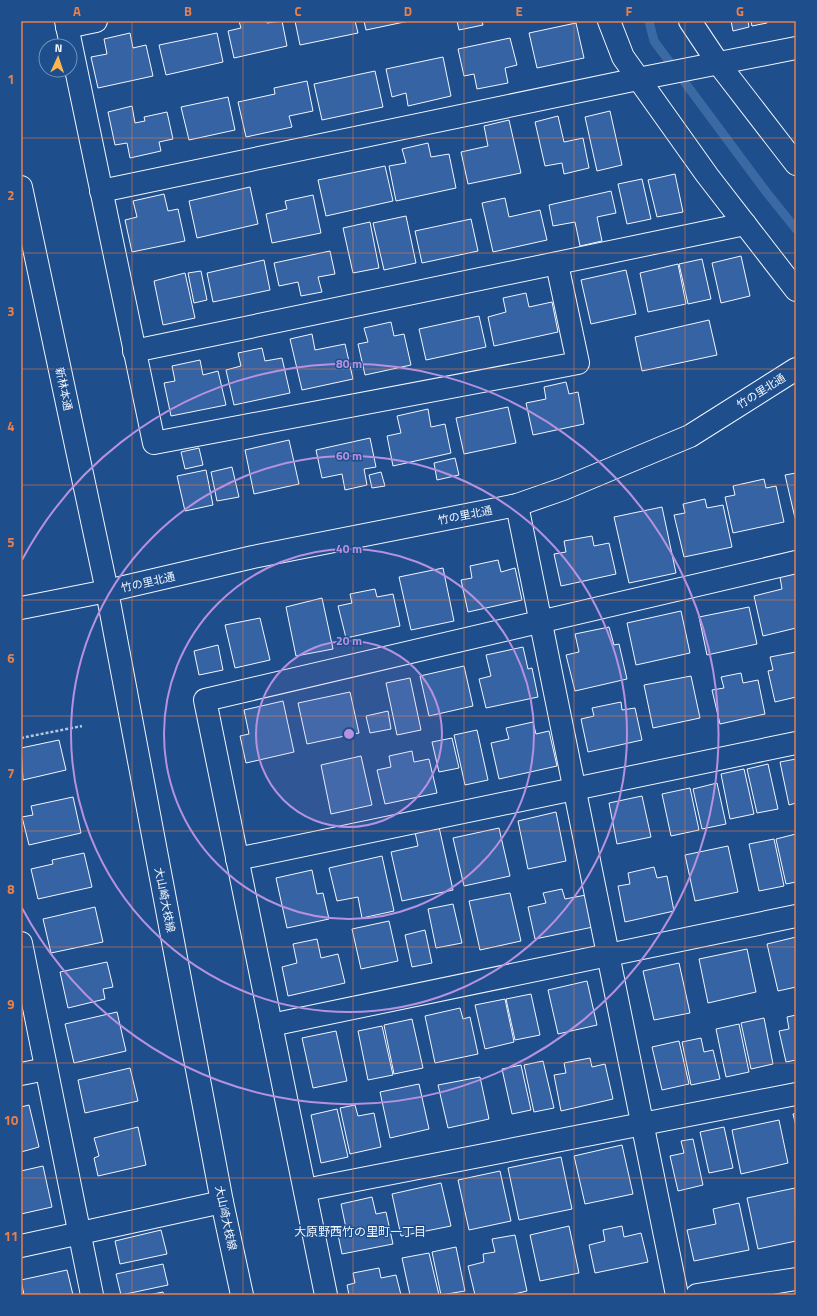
<svg xmlns="http://www.w3.org/2000/svg" width="817" height="1316" viewBox="0 0 817 1316" font-family="'Titillium Web','Noto Sans JP',sans-serif">
<style>
.lines{fill:none;stroke-linecap:round;stroke-linejoin:round}
.stream{stroke:#3b69a3;stroke-width:9}
.building{fill:#3563a3;stroke:#f2f6ff}
.minor-casing{stroke:#f2f6ff;stroke-width:24}
.major-casing{stroke:#f2f6ff;stroke-width:24}
.path{stroke:#b3c4dc;stroke-width:2.5;stroke-dasharray:3 2;stroke-linecap:butt}
.minor{stroke:#1f4e8c;stroke-width:22}
.major{stroke:#1f4e8c;stroke-width:22}
.grid{fill:none;stroke:#ea8049;stroke-width:1;stroke-opacity:0.55}
.ring{fill:none;stroke:#b691df;stroke-width:2}
.labels{text-anchor:middle;stroke-width:3;stroke-linejoin:round;paint-order:stroke}
.street-label{font-size:11px;fill:#f2f6ff;stroke:#1f4e8c}
.neighbourhood-label{font-size:12px;fill:#f2f6ff;stroke:#1f4e8c}
.centre{fill:#b691df;stroke:#1f4e8c;stroke-width:2}
.ring-label{font-size:12px;text-anchor:middle;font-weight:bold;fill:#b691df;stroke:#1f4e8c;stroke-width:3;stroke-linejoin:round;paint-order:stroke}
.neatline{fill:none;stroke:#ea8049;stroke-width:1.5}
.grid-label{font-size:13px;text-anchor:middle;font-weight:bold;fill:#ea8049}
</style>
<rect width="100%" height="100%" fill="#1f4e8c"/>
<g class="lines">
<!-- stream -->
<path class="stream" d="M649,21L654,41L767,193L796,229"/>
</g>
<!-- building -->
<g class="building">
<path d="M239,21H266L267,23L282,21L287,46L234,58L228,31L241,28Z"/>
<path d="M295,21H355L358,33L300,45Z"/>
<path d="M364,21H409L366,30Z"/>
<path d="M457,21H482L483,25L459,30Z"/>
<path d="M731,21H748L749,27L733,31Z"/>
<path d="M751,21H767V23L752,26Z"/>
<path d="M576,23L584,58L537,68L529,33Z"/>
<path d="M130,33L133,48L146,45L153,76L98,88L91,57L107,54L104,39Z"/>
<path d="M217,33L223,62L166,75L159,45Z"/>
<path d="M510,38L517,65L505,68L508,83L477,89L474,74L464,76L458,49Z"/>
<path d="M443,57L451,96L408,106L406,93L392,97L386,69Z"/>
<path d="M375,71L383,107L322,120L314,84Z"/>
<path d="M307,81L313,111L289,116L292,127L246,137L238,102L275,94L274,88Z"/>
<path d="M228,97L235,130L189,140L181,107Z"/>
<path d="M132,106L135,123L145,121L144,117L167,112L173,139L159,142L161,151L130,158L127,143L115,145L108,112Z"/>
<path d="M610,111L622,165L597,171L585,117Z"/>
<path d="M558,116L564,142L583,138L589,168L564,174L562,163L545,166L535,122Z"/>
<path d="M509,120L521,173L468,184L461,152L488,146L484,126Z"/>
<path d="M428,143L431,157L449,154L456,188L396,201L389,166L406,163L402,149Z"/>
<path d="M385,166L393,201L326,216L318,180Z"/>
<path d="M675,174L683,212L657,217L648,180Z"/>
<path d="M642,179L651,219L627,224L618,184Z"/>
<path d="M250,187L258,224L197,238L189,201Z"/>
<path d="M611,191L616,213L597,217L602,241L580,246L575,222L553,226L549,205Z"/>
<path d="M164,194L168,211L178,209L185,241L132,252L125,220L137,217L133,201Z"/>
<path d="M313,195L321,233L272,243L266,214L287,209L285,201Z"/>
<path d="M505,198L509,217L540,210L547,240L493,252L482,203Z"/>
<path d="M406,216L416,263L384,270L373,223Z"/>
<path d="M471,219L478,251L422,263L415,231Z"/>
<path d="M370,222L379,268L353,273L343,228Z"/>
<path d="M330,251L335,274L318,277L322,292L301,296L298,282L279,286L274,263Z"/>
<path d="M741,256L750,296L721,303L712,263Z"/>
<path d="M702,259L711,299L688,304L679,264Z"/>
<path d="M264,260L270,290L213,302L207,273Z"/>
<path d="M678,264L686,304L648,312L640,273Z"/>
<path d="M626,270L636,314L591,324L581,280Z"/>
<path d="M201,271L207,300L194,303L188,273Z"/>
<path d="M185,273L195,318L163,325L154,281Z"/>
<path d="M526,293L529,307L552,302L558,332L494,346L488,317L506,312L503,298Z"/>
<path d="M479,316L486,347L426,360L419,329Z"/>
<path d="M709,320L717,355L642,371L635,337Z"/>
<path d="M391,322L394,336L404,334L411,365L365,375L358,344L368,342L364,328Z"/>
<path d="M312,334L315,350L345,344L353,379L302,390L290,339Z"/>
<path d="M262,348L265,361L282,358L290,393L234,405L226,370L241,366L238,353Z"/>
<path d="M200,360L203,375L218,371L226,405L171,416L164,383L175,381L172,366Z"/>
<path d="M566,382L569,394L578,392L584,424L533,435L526,403L546,399L544,387Z"/>
<path d="M508,407L516,443L464,454L456,418Z"/>
<path d="M428,409L431,427L445,424L451,453L393,466L387,436L401,433L397,416Z"/>
<path d="M370,438L376,467L364,469L367,485L345,490L342,474L322,478L316,450Z"/>
<path d="M289,440L299,484L254,494L245,450Z"/>
<path d="M199,448L203,465L185,469L181,452Z"/>
<path d="M455,458L459,475L437,480L434,463Z"/>
<path d="M232,467L239,497L217,501L211,472Z"/>
<path d="M206,470L213,505L185,511L177,476Z"/>
<path d="M381,472L385,486L372,488L369,475Z"/>
<path d="M796,473V517L795,518L785,475Z"/>
<path d="M764,479L766,488L776,486L784,522L733,533L725,497L735,495L733,486Z"/>
<path d="M705,499L707,508L723,505L732,547L684,557L674,515L685,513L683,504Z"/>
<path d="M662,507L676,573L629,583L614,517Z"/>
<path d="M592,536L594,546L609,543L616,574L561,586L554,554L566,552L564,541Z"/>
<path d="M498,560L501,572L515,568L522,600L468,612L461,580L472,578L470,566Z"/>
<path d="M443,568L454,621L411,630L399,577Z"/>
<path d="M796,573V628L763,636L754,596L782,589L780,577Z"/>
<path d="M375,589L377,597L393,594L400,626L346,638L338,606L352,603L350,594Z"/>
<path d="M322,598L333,649L296,656L286,607Z"/>
<path d="M749,607L757,644L707,655L699,617Z"/>
<path d="M681,611L690,653L636,665L627,623Z"/>
<path d="M260,618L270,660L235,668L225,625Z"/>
<path d="M609,627L614,645L619,644L627,679L575,691L566,655L579,652L575,634Z"/>
<path d="M218,645L223,670L199,675L194,651Z"/>
<path d="M523,647L528,669L532,668L538,697L486,708L479,679L491,676L486,655Z"/>
<path d="M796,652V697L775,702L768,671L773,670L770,657Z"/>
<path d="M464,666L473,706L429,716L420,676Z"/>
<path d="M741,673L743,683L758,680L765,714L720,724L712,690L724,688L721,677Z"/>
<path d="M691,676L700,718L653,728L644,685Z"/>
<path d="M410,678L421,730L397,735L386,683Z"/>
<path d="M350,692L359,733L307,744L298,703Z"/>
<path d="M283,701L294,752L246,763L240,736L249,734L244,710Z"/>
<path d="M621,702L622,710L635,708L642,740L588,752L581,719L594,716L592,708Z"/>
<path d="M388,711L391,729L370,733L366,716Z"/>
<path d="M533,722L536,734L549,731L557,766L499,779L491,743L509,739L506,728Z"/>
<path d="M477,730L488,780L465,785L454,735Z"/>
<path d="M452,738L459,768L439,772L432,742Z"/>
<path d="M59,740L66,770L23,780L21,748Z"/>
<path d="M412,751L414,762L429,759L437,793L385,804L377,770L391,767L389,756Z"/>
<path d="M361,756L372,805L331,814L321,765Z"/>
<path d="M796,759V803L789,805L780,762Z"/>
<path d="M768,764L778,809L757,813L747,769Z"/>
<path d="M744,769L754,814L730,819L721,774Z"/>
<path d="M717,783L726,824L702,829L693,789Z"/>
<path d="M690,788L699,830L671,836L662,794Z"/>
<path d="M642,796L651,837L617,844L609,803Z"/>
<path d="M73,797L81,833L29,845L22,817L33,815L31,806Z"/>
<path d="M556,812L566,861L528,869L518,821Z"/>
<path d="M439,827L453,890L402,901L391,852L418,846L415,832Z"/>
<path d="M499,828L510,876L464,886L453,838Z"/>
<path d="M796,834V882L786,884L776,839Z"/>
<path d="M774,839L784,886L759,891L749,844Z"/>
<path d="M728,846L738,892L695,901L685,855Z"/>
<path d="M84,853L92,887L38,899L31,869L53,864L52,860Z"/>
<path d="M382,856L394,911L362,918L358,897L337,901L329,868Z"/>
<path d="M654,867L657,878L667,876L674,911L625,922L618,886L630,884L628,873Z"/>
<path d="M312,870L317,894L323,893L329,919L287,928L276,878Z"/>
<path d="M562,889L565,899L586,895L593,927L535,939L528,907L546,903L543,893Z"/>
<path d="M510,893L521,941L480,950L469,901Z"/>
<path d="M453,904L462,943L436,948L428,909Z"/>
<path d="M95,907L103,942L51,953L43,919Z"/>
<path d="M389,921L398,961L361,969L352,929Z"/>
<path d="M425,930L432,963L412,967L405,935Z"/>
<path d="M796,937V987L778,991L767,944Z"/>
<path d="M317,939L321,958L338,954L345,983L288,996L282,967L297,963L293,944Z"/>
<path d="M747,949L756,992L708,1003L699,959Z"/>
<path d="M107,962L113,987L103,989L105,999L68,1008L60,972Z"/>
<path d="M679,963L690,1013L654,1020L643,971Z"/>
<path d="M587,981L597,1025L558,1034L548,990Z"/>
<path d="M531,994L540,1035L515,1040L506,999Z"/>
<path d="M505,999L514,1042L485,1049L475,1005Z"/>
<path d="M460,1008L463,1019L470,1017L478,1054L435,1063L425,1016Z"/>
<path d="M117,1012L126,1051L74,1063L65,1024Z"/>
<path d="M796,1015V1060L786,1062L779,1031L789,1029L787,1017Z"/>
<path d="M764,1018L773,1064L751,1069L741,1023Z"/>
<path d="M412,1019L423,1068L394,1074L384,1025Z"/>
<path d="M739,1024L749,1072L726,1077L716,1029Z"/>
<path d="M382,1026L393,1075L368,1080L358,1031Z"/>
<path d="M336,1031L347,1081L313,1088L302,1038Z"/>
<path d="M701,1038L704,1052L713,1050L720,1079L691,1085L682,1042Z"/>
<path d="M679,1041L689,1084L662,1090L652,1047Z"/>
<path d="M590,1058L592,1067L605,1064L613,1099L561,1111L554,1075L566,1073L564,1063Z"/>
<path d="M543,1061L554,1108L534,1112L524,1065Z"/>
<path d="M521,1065L531,1110L512,1114L502,1069Z"/>
<path d="M130,1068L138,1101L85,1113L78,1080Z"/>
<path d="M480,1077L489,1119L448,1128L438,1085Z"/>
<path d="M419,1084L429,1129L390,1138L380,1092Z"/>
<path d="M29,1105L39,1147L21,1152V1107Z"/>
<path d="M355,1105L358,1116L374,1113L381,1147L350,1154L340,1108Z"/>
<path d="M337,1109L348,1157L321,1163L311,1115Z"/>
<path d="M796,1113V1126L793,1114Z"/>
<path d="M779,1120L788,1163L741,1174L732,1130Z"/>
<path d="M138,1127L146,1165L98,1176L94,1158L99,1156L94,1138Z"/>
<path d="M724,1127L733,1168L709,1173L700,1132Z"/>
<path d="M693,1139L703,1185L678,1191L670,1156L684,1153L681,1141Z"/>
<path d="M622,1145L633,1194L585,1204L574,1156Z"/>
<path d="M561,1157L572,1209L519,1220L508,1168Z"/>
<path d="M43,1166L52,1207L21,1214V1171Z"/>
<path d="M500,1171L511,1221L469,1230L458,1180Z"/>
<path d="M441,1183L451,1226L401,1236L392,1194Z"/>
<path d="M795,1188L796,1241L758,1249L747,1198Z"/>
<path d="M372,1197L376,1214L386,1212L393,1244L342,1254L337,1230L346,1228L341,1204Z"/>
<path d="M739,1203L749,1250L694,1261L687,1230L716,1224L713,1209Z"/>
<path d="M569,1226L579,1273L540,1281L530,1235Z"/>
<path d="M622,1226L624,1237L641,1233L648,1262L595,1273L589,1245L605,1241L603,1230Z"/>
<path d="M161,1230L167,1254L120,1264L115,1241Z"/>
<path d="M515,1235L527,1291L510,1295H475L468,1266L484,1262L483,1254L495,1252L492,1239Z"/>
<path d="M456,1247L465,1291L441,1295L432,1252Z"/>
<path d="M429,1253L439,1295H410L402,1258Z"/>
<path d="M163,1264L168,1285L121,1295L116,1274Z"/>
<path d="M379,1268L381,1278L396,1275L401,1295H349L347,1285L355,1283L353,1273Z"/>
<path d="M67,1270L73,1295H24L21,1280Z"/>
<path d="M163,1292L164,1295H148Z"/>
</g>
<g class="lines">
<!-- minor casing -->
<g class="minor-casing">
<g id="minor">
<path d="M66,21L154,443L578,363L557,264"/>
<path d="M609,21L623,57L707,175L796,290"/>
<path d="M690,21L718,63L796,164"/>
<path d="M67,27L96,21"/>
<path d="M21,187L107,591L253,557L517,505L563,489L690,436L796,369"/>
<path d="M101,191L638,79L796,48"/>
<path d="M134,351L745,224"/>
<path d="M517,505L677,1295"/>
<path d="M237,859L796,743"/>
<path d="M21,943L92,1295"/>
<path d="M271,1025L796,916"/>
<path d="M21,1074L46,1069"/>
<path d="M305,1190L796,1094"/>
<path d="M21,1246L222,1202"/>
<path d="M326,1295L205,700L796,562"/>
<path d="M697,1295L796,1279"/>
</g>
</g>
<!-- major casing -->
<g class="major-casing">
<path id="major" d="M21,608L107,591L222,1202L242,1295"/>
</g>
<!-- path -->
<path class="path" d="M21,738L82,726"/>
<!-- minor -->
<use href="#minor" class="minor"/>
<!-- major -->
<use href="#major" class="major"/>
</g>
<!-- grid -->
<path class="grid" d="M132,21V1295M243,21V1295M353,21V1295M464,21V1295M574,21V1295M685,21V1295M21,138H796M21,253H796M21,369H796M21,485H796M21,600H796M21,716H796M21,831H796M21,947H796M21,1063H796M21,1178H796"/>
<!-- distance rings -->
<circle cx="349" cy="734" r="93" fill="#b691df" fill-opacity=".12"/>
<g class="ring">
<circle cx="349" cy="734" r="93"/>
<circle cx="349" cy="734" r="185"/>
<circle cx="349" cy="734" r="278"/>
<path d="M22 560A370 370 0 1 1 22 908"/>
</g>
<g class="labels">
<!-- street labels -->
<g class="street-label">
<text transform="translate(64 389) rotate(78)" y="4">新林本通</text>
<text transform="translate(761 391) rotate(-32)" y="4">竹の里北通</text>
<text transform="translate(465 515) rotate(-11)" y="4">竹の里北通</text>
<text transform="translate(148 582) rotate(-13)" y="4">竹の里北通</text>
<text transform="translate(165 900) rotate(79)" y="4">大山崎大枝線</text>
<text transform="translate(226 1218) rotate(78)" y="4">大山崎大枝線</text>
</g>
<!-- neighbourhood labels -->
<g class="neighbourhood-label">
<text x="360" y="1236">大原野西竹の里町一丁目</text>
</g>
</g>
<circle cx="349" cy="734" r="6" class="centre"/>
<g class="ring-label">
<text x="349" y="368">80 m</text>
<text x="349" y="460">60 m</text>
<text x="349" y="553">40 m</text>
<text x="349" y="645">20 m</text>
</g>
<!-- border -->
<rect width="817" height="1316" fill="none" stroke="#1f4e8c" stroke-width="44"/>
<!-- north arrow -->
<g transform="translate(58 58) rotate(3)"><circle r="19" fill="#1f4e8c" stroke="#7391ba"/>
<path d="M0-3L7 15L0 10L-7 15Z" fill="#ffb74d"/>
<text y="-6" font-size="11" font-weight="bold" text-anchor="middle" fill="#f2f6ff">N</text>
</g>
<rect x="22" y="22" width="773" height="1272" class="neatline"/>
<g class="grid-label">
<text x="77" y="16">A</text>
<text x="188" y="16">B</text>
<text x="298" y="16">C</text>
<text x="408" y="16">D</text>
<text x="519" y="16">E</text>
<text x="629" y="16">F</text>
<text x="740" y="16">G</text>
<text x="11" y="84">1</text>
<text x="11" y="200">2</text>
<text x="11" y="316">3</text>
<text x="11" y="431">4</text>
<text x="11" y="547">5</text>
<text x="11" y="663">6</text>
<text x="11" y="778">7</text>
<text x="11" y="894">8</text>
<text x="11" y="1009">9</text>
<text x="11" y="1125">10</text>
<text x="11" y="1241">11</text>
</g>
</svg>
